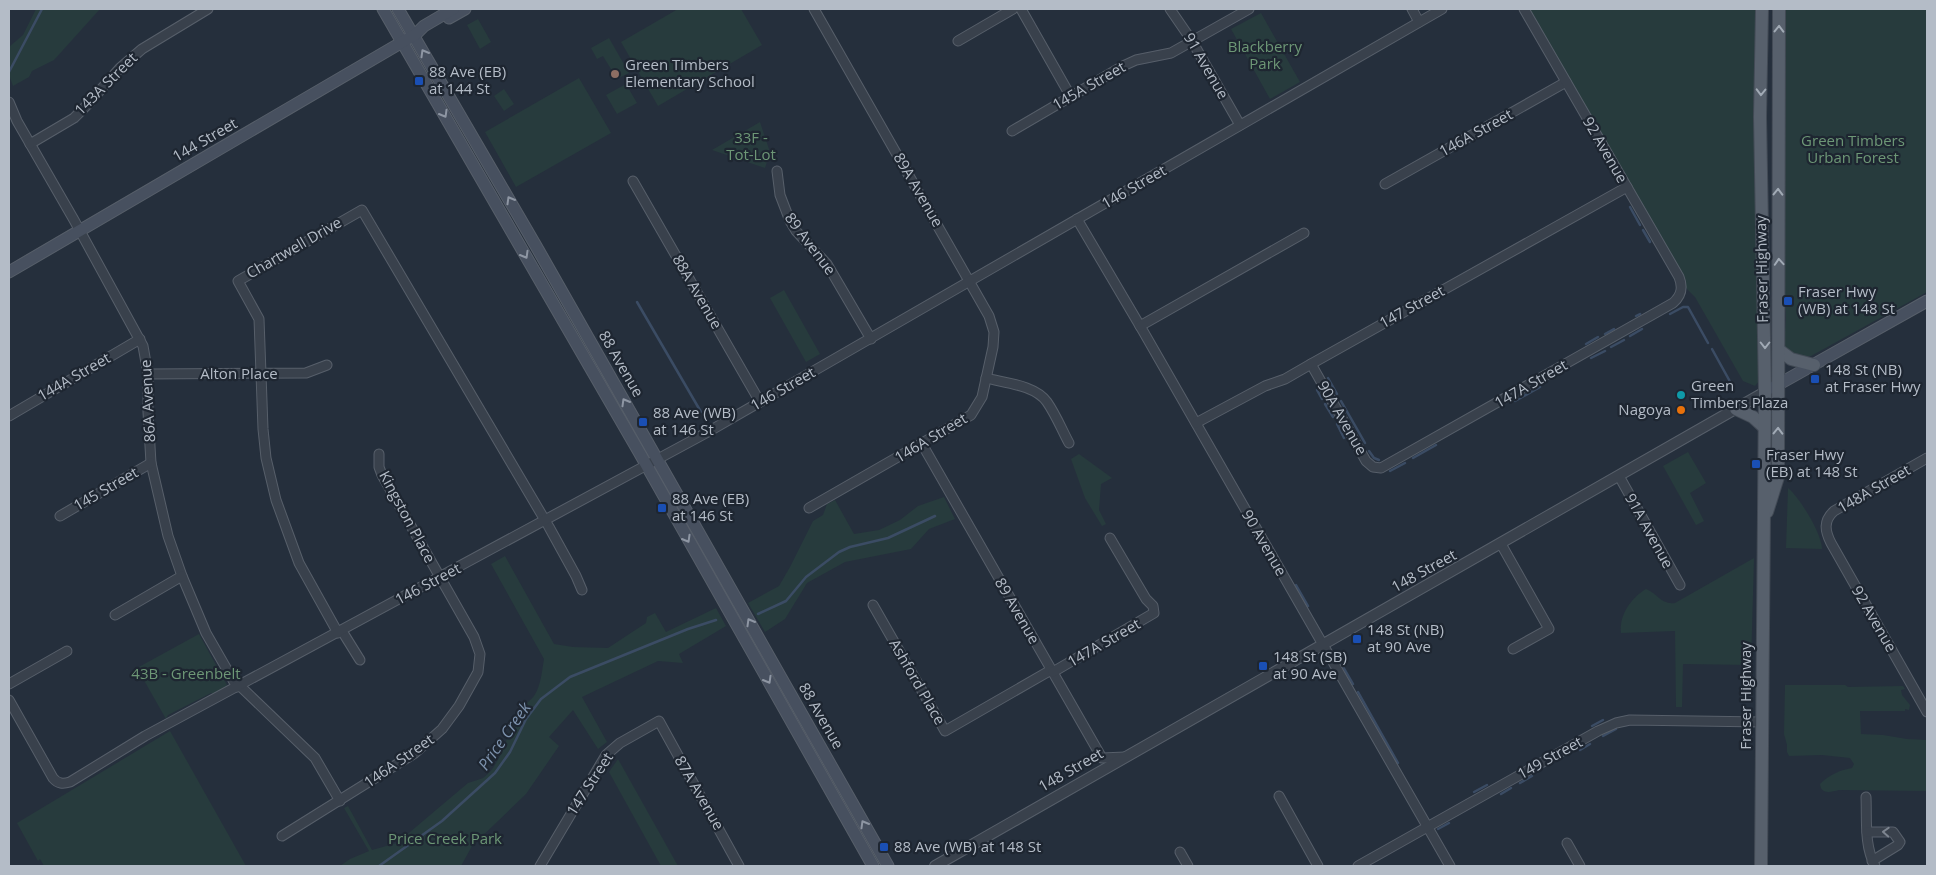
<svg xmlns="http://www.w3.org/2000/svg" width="1936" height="875" viewBox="0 0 1936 875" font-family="'Open Sans',sans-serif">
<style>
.green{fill:#273b3d}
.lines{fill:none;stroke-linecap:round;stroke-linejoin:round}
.stream{stroke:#3b4c64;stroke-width:2.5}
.minor-casing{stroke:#575f6a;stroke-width:11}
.tertiary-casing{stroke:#575f6a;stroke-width:12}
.secondary-casing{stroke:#575f6a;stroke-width:13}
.primary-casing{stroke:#424a55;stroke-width:14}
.minor{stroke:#39414c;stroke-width:9}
.tertiary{stroke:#39414c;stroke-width:10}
.secondary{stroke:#47505f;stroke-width:11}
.primary{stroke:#57606c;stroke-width:12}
.oneway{stroke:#a1aab5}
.oneway2{stroke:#8e96a3}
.oneway3{stroke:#7d8590}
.education-dot{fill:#8d6e63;stroke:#1e2631;stroke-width:2}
.transit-dot{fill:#1a4fb4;stroke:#1e2631;stroke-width:2}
.culture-dot{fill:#0f9aa8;stroke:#1e2631;stroke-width:2}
.food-dot{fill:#e8710a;stroke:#1e2631;stroke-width:2}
.labels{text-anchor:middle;stroke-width:4.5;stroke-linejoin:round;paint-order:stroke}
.park-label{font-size:15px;fill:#6d9776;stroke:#1e2631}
.poi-label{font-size:15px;fill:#b4bcc7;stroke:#1e2631;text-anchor:start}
.street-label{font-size:15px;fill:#b4bcc7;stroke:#1e2631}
.water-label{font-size:16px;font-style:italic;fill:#7d92ad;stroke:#1e2631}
</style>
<rect width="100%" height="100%" fill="#252f3c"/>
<!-- green -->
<g class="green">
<path d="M36,9H100L54,60L32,71L29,77L13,86L9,75V47L23,35Z"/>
<path d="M678,9H741L762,45L658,106L621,42Z"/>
<path d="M1529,9H1758L1759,381L1755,386L1743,381L1695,297L1686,288L1685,282L1674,261Z"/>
<path d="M1780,9H1927V292L1811,356L1799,358L1785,347L1784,344L1786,318L1784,279Z"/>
<path d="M1261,13L1300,82L1270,99L1231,29Z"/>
<path d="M478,19L491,42L480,49L467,25Z"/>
<path d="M609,38L629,73L617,79L603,56L597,59L591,48Z"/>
<path d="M579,78L611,133L516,187L485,132Z"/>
<path d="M626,84L637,103L617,114L606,95Z"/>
<path d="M504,89L514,104L504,111L494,96Z"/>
<path d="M760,122L772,158L767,162L765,168L712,150Z"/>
<path d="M784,290L820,354L806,362L770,298Z"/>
<path d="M1688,452L1706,483L1690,493L1704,521L1696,525L1663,466Z"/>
<path d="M1079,454L1112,478L1101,484L1099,510L1106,524L1102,526L1085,498L1071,459Z"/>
<path d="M1788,488C1800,498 1822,534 1822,549L1786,548Z"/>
<path d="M944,497L955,519L929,529L911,549L845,562L807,583L785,619L765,632L748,603L779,586L790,567L813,521L823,515L827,504L835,500L854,534L879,530L900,520L918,506Z"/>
<path d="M505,556L554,644L573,647L608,648L646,623L647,617L655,613L666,632L716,608L726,626L679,654L683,663L658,661L582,697L607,742L598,749L573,710L549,737L559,746L526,794L472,846L461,866H340L350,859L369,851L344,808L348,806L372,850L397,843L468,783C473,781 479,780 483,778C502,765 507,732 518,713C522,706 529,702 534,696C541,686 542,670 544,659L491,564Z"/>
<path d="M1754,558L1751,665L1683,664L1682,707H1676L1675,631L1621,633C1619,615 1631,598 1646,589C1657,593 1661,605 1675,603Z"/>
<path d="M199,634L227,685L215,694L211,693L168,715L166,719L137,668Z"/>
<path d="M1785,685H1845L1848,687L1903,686L1905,689L1901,690L1902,695L1910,705L1909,710L1905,709V711H1860L1861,734L1883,735L1907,739L1927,740V791L1839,790C1831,792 1821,795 1820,784C1829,775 1840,770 1852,768L1854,764L1850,758L1822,755L1789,756L1787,752V745L1784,734Z"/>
<path d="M170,731L246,866H44L40,859L38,861L17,823Z"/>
<path d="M618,759L678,866H661L609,772Z"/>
</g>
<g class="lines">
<!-- stream -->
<g class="stream">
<path d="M9,72L42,9"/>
<path d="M1630,207L1640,225"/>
<path d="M1643,230L1650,242"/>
<path d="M637,302L701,412"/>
<path d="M1670,314L1683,307H1688L1708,343"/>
<path d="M1636,316L1640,314"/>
<path d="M1605,334L1614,329"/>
<path d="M1630,336L1642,329"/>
<path d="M1586,344L1598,337"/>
<path d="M1611,347L1624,340"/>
<path d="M1712,349L1733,387"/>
<path d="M1591,358L1605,351"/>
<path d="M1328,378L1337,394"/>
<path d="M1317,390L1322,399"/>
<path d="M1341,401L1365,443"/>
<path d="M1515,401L1540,387"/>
<path d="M1325,404L1333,417"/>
<path d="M1337,424L1344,438"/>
<path d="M1369,451L1374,458L1379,460"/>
<path d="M1413,458L1436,445"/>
<path d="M1390,471L1405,463"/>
<path d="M1296,585L1308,606"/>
<path d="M758,614L786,601L806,577L839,552L850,547L888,538L935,516"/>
<path d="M1338,658L1353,684"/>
<path d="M1358,692L1398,763"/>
<path d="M1592,726L1603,720"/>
<path d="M1603,736L1616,729"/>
<path d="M1580,750L1590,744"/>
<path d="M1520,783L1532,776"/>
<path d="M1474,792L1487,785"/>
<path d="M1501,794L1511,788"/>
<path d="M1438,829L1449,823"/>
<path d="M379,866L442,821L495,773L510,752L526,719L541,699L570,677L688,629L716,620"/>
</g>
<!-- minor casing -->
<g class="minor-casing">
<g id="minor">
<path d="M1021,9L1071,97"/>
<path d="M1170,9L1192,41L1240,125"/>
<path d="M1412,9L1419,22"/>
<path d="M958,41L1013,9"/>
<path d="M9,102L17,121L74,220L143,346L148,374V412L151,463L168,536L182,576L206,633L237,687"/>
<path d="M1012,131L1123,66L1136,60L1171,53L1249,9"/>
<path d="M30,144L74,118L88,104L120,68L142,49L208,9"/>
<path d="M777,171L780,195L790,221L796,231L827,264L871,339"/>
<path d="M633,181L760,402"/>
<path d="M1385,184L1566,82"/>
<path d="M1077,219L1143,331L1450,866"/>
<path d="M1140,326L1304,233"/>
<path d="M1311,364L1366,461L1373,467L1381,468L1673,303C1682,295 1683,287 1679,277L1524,9"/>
<path d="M148,374L306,373L327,365"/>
<path d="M986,378C1005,383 1035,385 1047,402C1056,415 1062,430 1069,443"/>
<path d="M9,416L140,339"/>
<path d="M1196,423L1265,386L1285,379L1311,364L1627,187"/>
<path d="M922,444L1102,758L1125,757"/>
<path d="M1927,458L1834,511C1823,521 1825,531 1831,543L1927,712"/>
<path d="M1619,476L1680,585"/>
<path d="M809,508L971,415L982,397L993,347L994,332L989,316L814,9"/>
<path d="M60,516L151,463"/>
<path d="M1501,544L1549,629L1513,649"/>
<path d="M873,605L945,731L1051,670"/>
<path d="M115,615L182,576"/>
<path d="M342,631L360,660"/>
<path d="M338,633L299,563L276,500L266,458L263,429L259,319L238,281L362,210L549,527L576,576L582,590"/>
<path d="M1053,672L1154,613L1153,606L1146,599L1110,538"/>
<path d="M9,684L67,651"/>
<path d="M240,686L315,758L340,801"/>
<path d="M9,700L53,778C58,784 63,784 70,782L145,736L706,433L1442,9"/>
<path d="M1279,796L1318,866"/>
<path d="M1866,797C1867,820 1864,845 1875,866"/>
<path d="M1867,832H1893L1900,842L1898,845L1872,861"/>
<path d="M282,836L415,753L442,729L459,706L478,672L480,654L474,637L382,475L379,467V454"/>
<path d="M1567,843L1580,866"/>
<path d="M1180,852L1188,866"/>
<path d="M540,866L606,755L620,743L659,721L739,866"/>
<path d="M1358,866L1598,731L1616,723L1630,720L1762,722"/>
</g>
</g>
<!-- tertiary casing -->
<g class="tertiary-casing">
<path id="tertiary" d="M935,866L1765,392"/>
</g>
<!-- secondary casing -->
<g class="secondary-casing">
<g id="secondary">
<path d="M383,9L639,452L873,866"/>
<path d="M398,9L536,246L888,866"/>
<path d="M449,18L465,9"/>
<path d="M9,272L416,34L424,26L453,9"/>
<path d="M1772,388L1927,301"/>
</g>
</g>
<!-- primary casing -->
<g class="primary-casing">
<g id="primary">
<path d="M1779,350L1791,359L1814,365"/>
<path d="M1736,409L1753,417L1764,427"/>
<path d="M1767,512L1778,477L1779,9"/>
<path d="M1761,866L1765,392L1760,117L1762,9"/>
</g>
</g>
<!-- minor -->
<use href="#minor" class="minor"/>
<!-- tertiary -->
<use href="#tertiary" class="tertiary"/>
<!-- secondary -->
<use href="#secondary" class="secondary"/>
<!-- primary -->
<use href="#primary" class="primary"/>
</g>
<!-- one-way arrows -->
<defs><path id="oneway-chevron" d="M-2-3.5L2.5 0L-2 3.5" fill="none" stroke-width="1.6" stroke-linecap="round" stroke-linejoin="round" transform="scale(1.25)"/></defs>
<g class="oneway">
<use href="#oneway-chevron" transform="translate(1779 29) rotate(-89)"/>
<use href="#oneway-chevron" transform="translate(1761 92) rotate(91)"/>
<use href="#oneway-chevron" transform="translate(1778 192) rotate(-89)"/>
<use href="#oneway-chevron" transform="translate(1779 262) rotate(-94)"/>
<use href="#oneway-chevron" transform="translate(1765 345) rotate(90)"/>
<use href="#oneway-chevron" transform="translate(1778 431) rotate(-89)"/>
</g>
<g class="oneway2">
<use href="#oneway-chevron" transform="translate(424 53) rotate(-120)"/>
<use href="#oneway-chevron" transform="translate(444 114) rotate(60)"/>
<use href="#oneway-chevron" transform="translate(510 200) rotate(-120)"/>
<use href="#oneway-chevron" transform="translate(525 255) rotate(60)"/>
<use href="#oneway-chevron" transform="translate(625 402) rotate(-120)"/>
<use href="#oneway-chevron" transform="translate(687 539) rotate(60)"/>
<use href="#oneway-chevron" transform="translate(750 622) rotate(-120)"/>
<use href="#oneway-chevron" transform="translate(768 680) rotate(60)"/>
<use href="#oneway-chevron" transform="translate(864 824) rotate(-120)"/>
</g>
<use class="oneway3" href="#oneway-chevron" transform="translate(1886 832) rotate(-177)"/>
<!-- markers -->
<circle class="education-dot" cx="615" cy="74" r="5"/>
<g class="transit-dot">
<rect x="414" y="76" width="10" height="10" rx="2.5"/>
<rect x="1783" y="296" width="10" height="10" rx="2.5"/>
<rect x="1810" y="374" width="10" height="10" rx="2.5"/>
<rect x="638" y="417" width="10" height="10" rx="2.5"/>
<rect x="1751" y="459" width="10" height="10" rx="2.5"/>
<rect x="657" y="503" width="10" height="10" rx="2.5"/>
<rect x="1352" y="634" width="10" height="10" rx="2.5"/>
<rect x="1258" y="661" width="10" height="10" rx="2.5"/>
<rect x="879" y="842" width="10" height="10" rx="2.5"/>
</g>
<circle class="culture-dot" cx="1681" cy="395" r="5"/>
<circle class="food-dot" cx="1681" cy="410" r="5"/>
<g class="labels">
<!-- park labels -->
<g class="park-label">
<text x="1265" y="52">Blackberry<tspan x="1265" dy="17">Park</tspan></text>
<text x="751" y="143">33F -<tspan x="751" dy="17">Tot-Lot</tspan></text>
<text x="1853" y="146">Green Timbers<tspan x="1853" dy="17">Urban Forest</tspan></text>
<text x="186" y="679">43B - Greenbelt</text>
<text x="445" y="844">Price Creek Park</text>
</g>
<!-- poi labels -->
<g class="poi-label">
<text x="625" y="70">Green Timbers<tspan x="625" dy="17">Elementary School</tspan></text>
<text x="429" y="77">88 Ave (EB)<tspan x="429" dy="17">at 144 St</tspan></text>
<text x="1798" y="297">Fraser Hwy<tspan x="1798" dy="17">(WB) at 148 St</tspan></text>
<text x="1825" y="375">148 St (NB)<tspan x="1825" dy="17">at Fraser Hwy</tspan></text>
<text x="1691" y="391">Green<tspan x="1691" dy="17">Timbers Plaza</tspan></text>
<text x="1671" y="415" text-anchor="end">Nagoya</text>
<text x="653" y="418">88 Ave (WB)<tspan x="653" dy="17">at 146 St</tspan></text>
<text x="1766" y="460">Fraser Hwy<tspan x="1766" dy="17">(EB) at 148 St</tspan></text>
<text x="672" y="504">88 Ave (EB)<tspan x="672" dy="17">at 146 St</tspan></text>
<text x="1367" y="635">148 St (NB)<tspan x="1367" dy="17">at 90 Ave</tspan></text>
<text x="1273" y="662">148 St (SB)<tspan x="1273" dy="17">at 90 Ave</tspan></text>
<text x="894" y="852">88 Ave (WB) at 148 St</text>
</g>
<!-- street labels -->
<g class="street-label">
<text transform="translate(1206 66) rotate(60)" y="5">91 Avenue</text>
<text transform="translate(106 84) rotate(-45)" y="5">143A Street</text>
<text transform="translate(1089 86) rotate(-30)" y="5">145A Street</text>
<text transform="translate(1476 133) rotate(-29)" y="5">146A Street</text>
<text transform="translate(205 140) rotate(-30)" y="5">144 Street</text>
<text transform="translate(1605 150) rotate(60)" y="5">92 Avenue</text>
<text transform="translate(1134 187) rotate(-30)" y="5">146 Street</text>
<text transform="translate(918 190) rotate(60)" y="5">89A Avenue</text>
<text transform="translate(810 244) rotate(53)" y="5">89 Avenue</text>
<text transform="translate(294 248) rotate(-30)" y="5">Chartwell Drive</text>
<text transform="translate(1762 269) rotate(-91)" y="5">Fraser Highway</text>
<text transform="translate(697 292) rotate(60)" y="5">88A Avenue</text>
<text transform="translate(1412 307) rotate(-29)" y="5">147 Street</text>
<text transform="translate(621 364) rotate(60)" y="5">88 Avenue</text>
<text x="239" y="379">Alton Place</text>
<text transform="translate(74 377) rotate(-30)" y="5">144A Street</text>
<text transform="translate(1531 384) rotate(-30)" y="5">147A Street</text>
<text transform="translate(783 389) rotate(-30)" y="5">146 Street</text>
<text transform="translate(148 401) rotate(-93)" y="5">86A Avenue</text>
<text transform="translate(1342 418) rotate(60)" y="5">90A Avenue</text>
<text transform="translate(931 438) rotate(-31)" y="5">146A Street</text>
<text transform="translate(106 489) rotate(-30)" y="5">145 Street</text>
<text transform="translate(1874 489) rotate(-30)" y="5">148A Street</text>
<text transform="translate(407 517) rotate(62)" y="5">Kingston Place</text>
<text transform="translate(1649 531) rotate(61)" y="5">91A Avenue</text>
<text transform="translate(1264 543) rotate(60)" y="5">90 Avenue</text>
<text transform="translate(1424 571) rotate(-29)" y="5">148 Street</text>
<text transform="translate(428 584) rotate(-28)" y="5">146 Street</text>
<text transform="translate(1017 611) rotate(60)" y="5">89 Avenue</text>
<text transform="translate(1874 619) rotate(60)" y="5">92 Avenue</text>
<text transform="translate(1104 643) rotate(-30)" y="5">147A Street</text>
<text transform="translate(917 682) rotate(60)" y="5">Ashford Place</text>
<text transform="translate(1746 696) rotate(-90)" y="5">Fraser Highway</text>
<text transform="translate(821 716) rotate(60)" y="5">88 Avenue</text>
<text transform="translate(1550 758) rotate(-29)" y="5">149 Street</text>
<text transform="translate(399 761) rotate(-35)" y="5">146A Street</text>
<text transform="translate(1071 770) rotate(-30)" y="5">148 Street</text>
<text transform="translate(590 784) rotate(-57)" y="5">147 Street</text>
<text transform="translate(699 793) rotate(60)" y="5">87A Avenue</text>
</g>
<!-- water labels -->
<g class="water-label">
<text transform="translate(504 736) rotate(-55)" y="6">Price Creek</text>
</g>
</g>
<!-- border -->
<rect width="1936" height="875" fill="none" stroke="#b4bcc7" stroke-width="20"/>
</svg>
